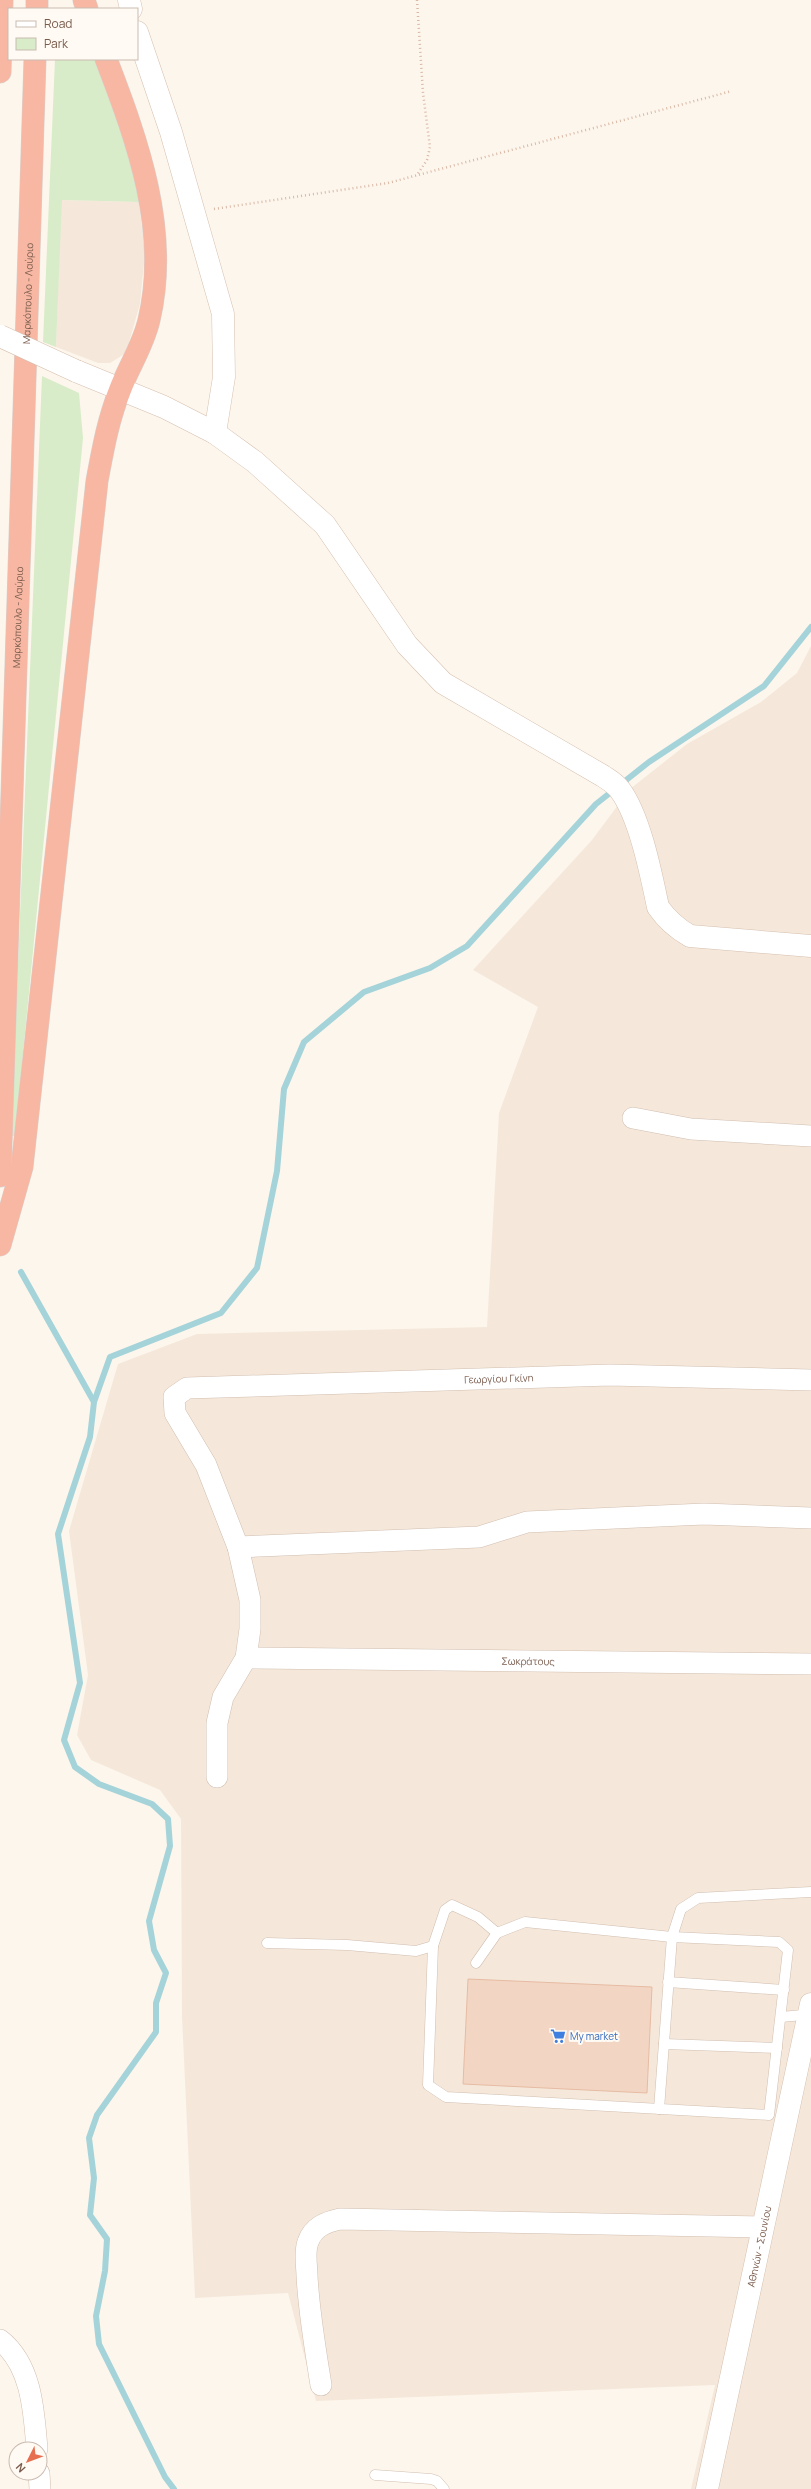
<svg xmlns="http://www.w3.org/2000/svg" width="811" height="2489" viewBox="0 0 811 2489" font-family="Manrope,sans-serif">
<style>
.residential{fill:#f5e8da}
.green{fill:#d8ecc9}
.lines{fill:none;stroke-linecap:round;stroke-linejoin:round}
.stream{stroke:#a5d3da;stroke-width:6}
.building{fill:#f3d5c3;stroke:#e6bba3}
.lane-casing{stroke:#d1beb0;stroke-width:11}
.street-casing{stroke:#d1beb0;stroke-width:22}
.secondary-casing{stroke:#d6c0b0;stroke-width:23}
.highway-casing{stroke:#dad1cd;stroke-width:23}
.path{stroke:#d9b8a5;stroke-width:2.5;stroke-dasharray:1 3;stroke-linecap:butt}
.lane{stroke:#fff;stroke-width:10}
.street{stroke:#fff;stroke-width:21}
.secondary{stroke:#fff;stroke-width:22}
.highway{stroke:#f7b7a3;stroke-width:22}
.secondary-bridge-casing{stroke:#d6c0b0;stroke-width:23;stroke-linecap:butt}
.secondary-bridge{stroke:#fff;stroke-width:22}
.labels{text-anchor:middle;stroke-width:4;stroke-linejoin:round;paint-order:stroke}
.street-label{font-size:10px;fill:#7a5c4d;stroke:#fffaf3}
.shop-label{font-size:10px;fill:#366cbe;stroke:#fffaf3;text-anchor:start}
</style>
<rect width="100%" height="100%" fill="#fdf6ec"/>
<!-- residential -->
<g class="residential">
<path d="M61,200L139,202L145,253L140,304L126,353L110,363H98L56,347Z"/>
<path d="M811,646V2489H691L715,2385L316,2401L288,2293L195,2298L182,2016L181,1819L160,1790L91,1760L77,1735L88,1675L69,1531L118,1364L197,1334L487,1327L499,1113L538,1007L473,970L592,840L630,789L687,744L761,702L797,673Z"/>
</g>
<!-- green -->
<g class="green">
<path d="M55,59H101L130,150L139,202L62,200L56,347L43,342Z"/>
<path d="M42,376L79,393L83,438L15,1136H11Z"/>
</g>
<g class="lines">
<!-- stream -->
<g class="stream">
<path d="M21,1272L94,1402L90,1437L58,1534L80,1683L64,1740L75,1767L99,1784L152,1804L168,1819L170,1846L149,1921L154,1950L166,1973L156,2003V2032L97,2115L89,2138L94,2178L90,2215L107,2239L105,2271L96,2316L99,2344L165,2477L174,2489"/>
<path d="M94,1402L110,1357L221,1313L257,1268L277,1171L284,1089L304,1042L364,992L430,968L467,946L596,804L649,762L764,686L811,627"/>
</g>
</g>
<!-- building -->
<path class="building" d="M468,1979L652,1987L647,2093L463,2084Z"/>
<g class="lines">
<!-- lane casing -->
<g class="lane-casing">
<g id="lane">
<path d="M267,1943L347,1945L416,1951L433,1946L445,1910L452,1905L478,1917L497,1933"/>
<path d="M433,1946L428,2085L446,2097L769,2115L788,1950L779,1942L672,1937L525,1922L497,1933L476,1963"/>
<path d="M668,1982L784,1990"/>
<path d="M781,2017L803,2015L810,2012"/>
<path d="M664,2044L777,2048"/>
<path d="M659,2109L672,1937L681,1909L698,1898L811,1892"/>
<path d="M375,2475L431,2479L437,2481L444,2489"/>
</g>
</g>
<!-- street casing -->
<g class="street-casing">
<g id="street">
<path d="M633,1118L691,1129L811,1136"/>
<path d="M238,1547L479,1537L527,1522L704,1514L811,1518"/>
<path id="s1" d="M246,1658L811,1664"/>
<path id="s2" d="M217,1777V1723L223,1697L246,1658L250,1629V1600L238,1547L206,1465L175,1413L174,1397L187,1388L610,1375L811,1380"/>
<path d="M0,2340C32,2365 34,2412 37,2449"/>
<path d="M321,2385C315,2348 309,2313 307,2276C307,2266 304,2252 308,2242C313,2227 326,2222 340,2219L763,2227"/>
<path d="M39,2473L40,2489"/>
</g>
</g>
<!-- secondary casing -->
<g class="secondary-casing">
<g id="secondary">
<path d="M129,0L131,9"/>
<path d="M137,32L171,132L223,314L224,377L215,433"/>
<path d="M76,371L164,407L215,433L255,462L325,525L407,645L443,683L603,776C609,780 616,784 620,790C640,817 651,874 658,907C667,920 676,928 690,936L811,946"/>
<path id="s3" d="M707,2489L811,2004"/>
</g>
</g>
<!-- highway casing -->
<g class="highway-casing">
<g id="highway">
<path d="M84,0L87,9"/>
<path d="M37,9V0"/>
<path d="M0,72L2,0"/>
<path id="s4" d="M0,1176L35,59"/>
<path d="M0,1245L22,1167L97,481C103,449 108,420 120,390C129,366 143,346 149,320C170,231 138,142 106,59"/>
</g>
</g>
<!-- path -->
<g class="path">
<path d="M417,0L423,93L430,147L427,160L417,175"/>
<path d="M214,209L388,183L732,91"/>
</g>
<!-- lane -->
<use href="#lane" class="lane"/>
<!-- street -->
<use href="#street" class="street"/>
<!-- secondary -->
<use href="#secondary" class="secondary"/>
<!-- highway -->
<use href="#highway" class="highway"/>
<!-- secondary-bridge casing -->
<g class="secondary-bridge-casing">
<path id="secondary-bridge" d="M0,336L76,371"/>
</g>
<!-- secondary-bridge -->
<use href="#secondary-bridge" class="secondary-bridge"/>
</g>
<!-- icons -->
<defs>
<g id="supermarket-bare" transform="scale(1.2)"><path d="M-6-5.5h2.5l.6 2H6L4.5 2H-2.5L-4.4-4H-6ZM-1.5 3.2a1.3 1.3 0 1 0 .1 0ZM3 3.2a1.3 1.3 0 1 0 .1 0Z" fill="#3f7fe0" stroke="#fffaf3" stroke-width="2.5" paint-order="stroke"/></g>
</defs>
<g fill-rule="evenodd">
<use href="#supermarket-bare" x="558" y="2036"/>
</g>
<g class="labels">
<!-- street labels -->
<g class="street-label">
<text dy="4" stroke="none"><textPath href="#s4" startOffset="883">Μαρκόπουλο - Λαύριο</textPath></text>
<text dy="4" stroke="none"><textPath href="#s4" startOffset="559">Μαρκόπουλο - Λαύριο</textPath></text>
<text dy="4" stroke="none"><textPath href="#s2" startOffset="731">Γεωργίου Γκίνη</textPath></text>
<text dy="4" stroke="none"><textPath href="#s1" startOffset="282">Σωκράτους</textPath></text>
<text dy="4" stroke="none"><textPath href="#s3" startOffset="248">Αθηνών - Σουνίου</textPath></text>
</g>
<!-- shop labels -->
<g class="shop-label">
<text x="570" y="2040">My market</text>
</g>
</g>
<!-- legend -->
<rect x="8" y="8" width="130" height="52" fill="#fffaf3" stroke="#cabbb1"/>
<rect x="16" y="21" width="20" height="6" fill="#ffffff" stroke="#cabbb1"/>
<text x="44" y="28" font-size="12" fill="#7a5c4d">Road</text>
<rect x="16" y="38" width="20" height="12" fill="#d8ecc9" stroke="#cabbb1"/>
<text x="44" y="48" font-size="12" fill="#7a5c4d">Park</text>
<!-- north arrow -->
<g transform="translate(28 2461) rotate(228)"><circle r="19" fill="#fffaf3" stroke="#cabbb1"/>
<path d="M0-3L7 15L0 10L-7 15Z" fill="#e76f51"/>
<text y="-6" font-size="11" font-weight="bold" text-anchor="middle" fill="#7a5c4d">N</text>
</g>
</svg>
